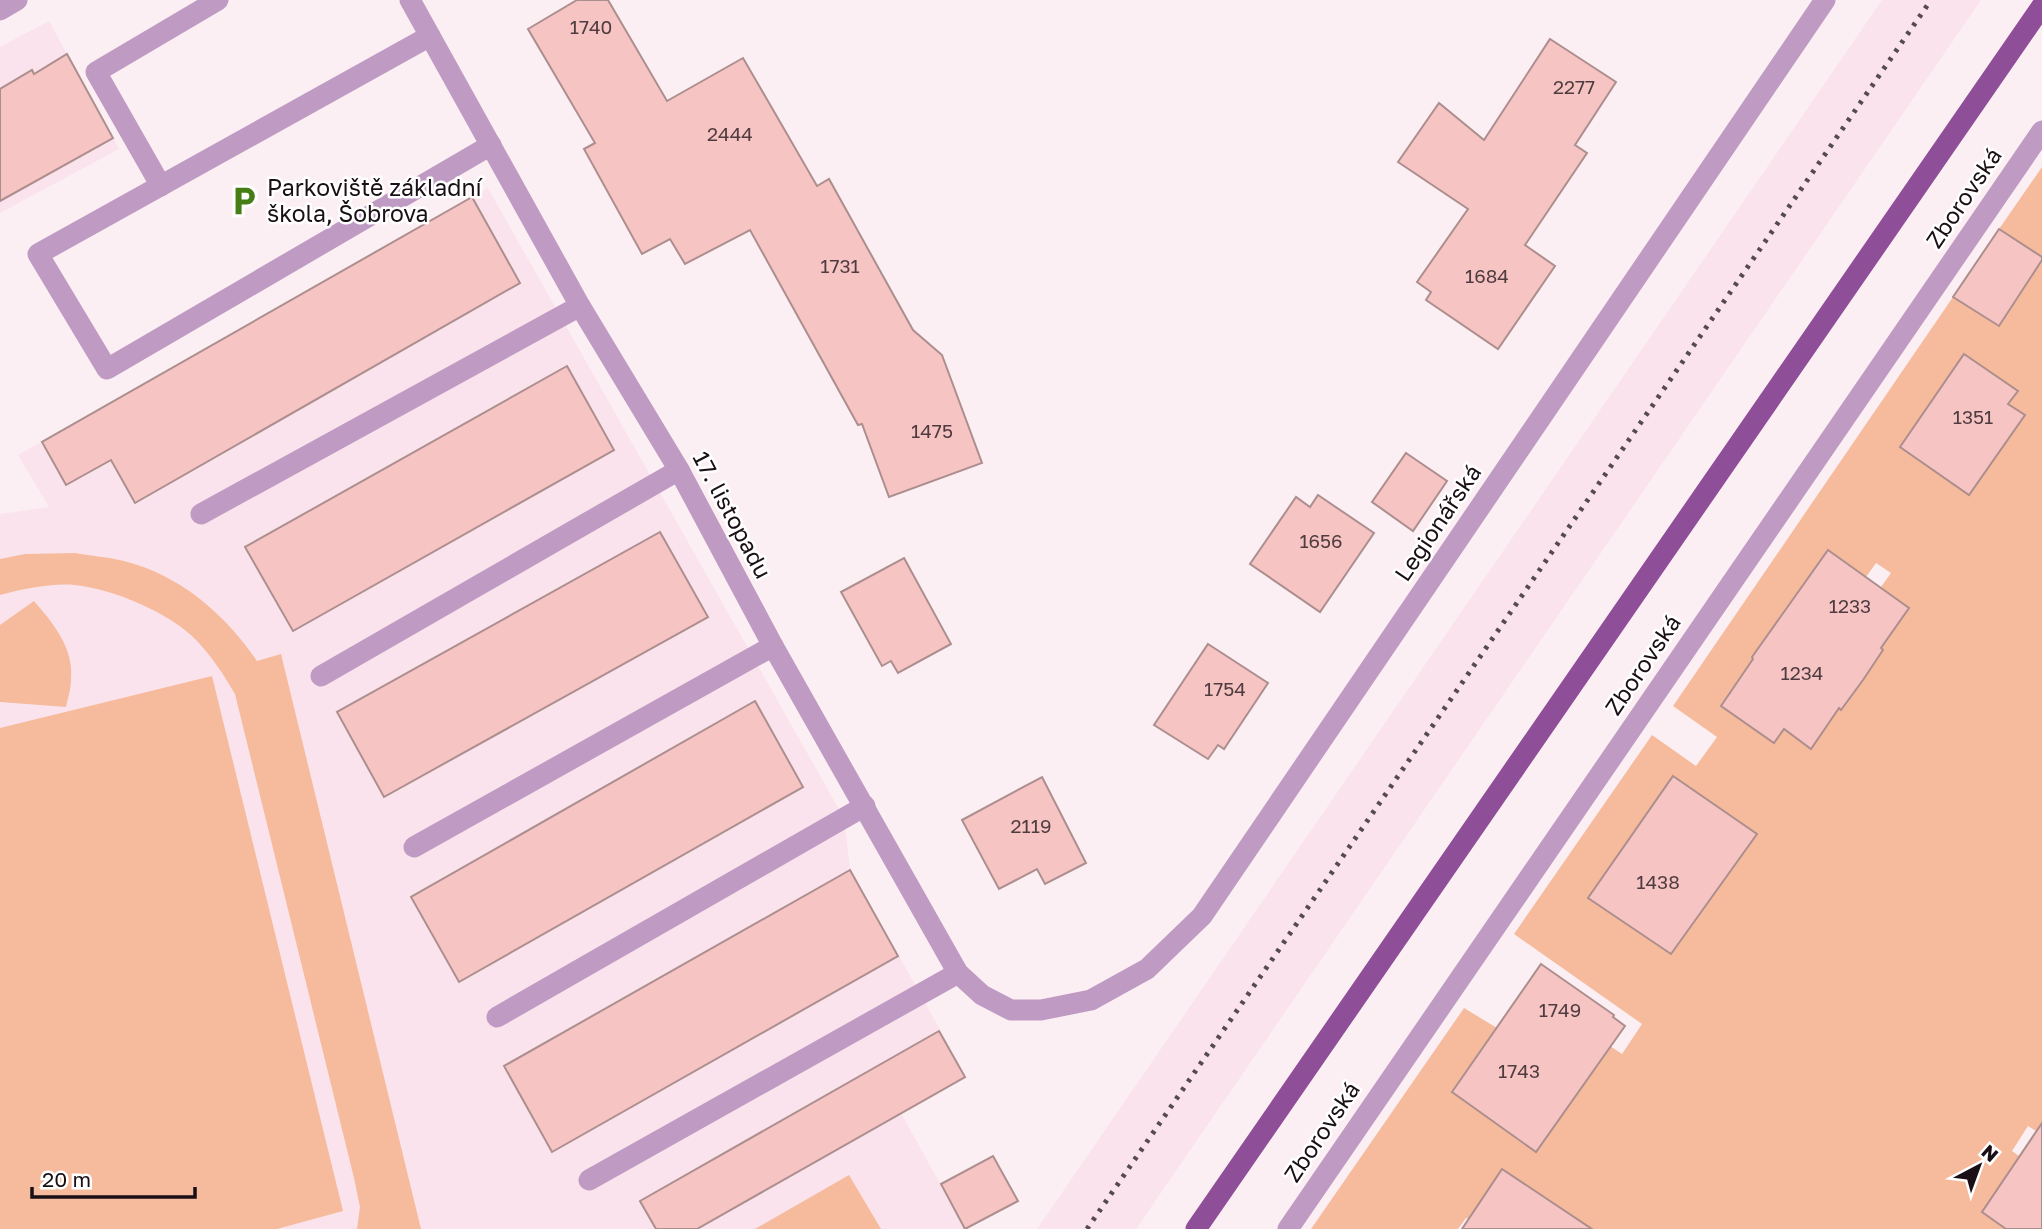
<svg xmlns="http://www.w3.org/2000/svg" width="2042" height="1229" viewBox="0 0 2042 1229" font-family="'Golos Text',sans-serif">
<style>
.built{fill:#fae3ec}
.green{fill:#f6bb9c;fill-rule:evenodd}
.building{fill:#f6c5c3;stroke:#ad8e8e;stroke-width:2}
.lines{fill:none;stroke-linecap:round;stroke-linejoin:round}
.service{stroke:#bf9bc3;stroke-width:21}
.minor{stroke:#bf9bc3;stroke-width:21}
.primary{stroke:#8f4f98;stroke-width:21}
.rail{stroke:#554a4f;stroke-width:5;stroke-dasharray:3.5 7;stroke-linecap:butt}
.labels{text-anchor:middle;stroke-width:5;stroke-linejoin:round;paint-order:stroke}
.number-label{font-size:19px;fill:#503c40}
.poi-label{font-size:23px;fill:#190f14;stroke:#fff;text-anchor:start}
.street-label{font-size:23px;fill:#190f14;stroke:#fff}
</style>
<rect width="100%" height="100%" fill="#fceff4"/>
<!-- built -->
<g class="built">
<path d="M1882,0H1981L1136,1229H1037Z"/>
<path d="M49,21L119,149L0,213V47Z"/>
<path d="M488,188L844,818L850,868L966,1076L901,1113L965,1229H0V514L49,507L18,455Z"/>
</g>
<!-- green -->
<g class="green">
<path d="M2042,167V257L1999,229Z"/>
<path d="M2042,260V1135L2028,1126L2012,1151L2019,1156L1982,1212L2006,1229H1563L1488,1190L1468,1219L1466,1218L1458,1229H1311L1464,1008L1497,1028L1452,1092L1524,1143L1598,1038L1622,1054L1642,1024L1514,934L1652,735L1696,766L1717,737L1673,706L1953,297L1998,326ZM1954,368L2017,391L2008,404L2025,415L1969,495L1900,447ZM1827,550L1866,577L1876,563L1891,573L1881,587L1908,608L1881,648L1883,650L1841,709L1839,708L1812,748L1784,729L1773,743L1759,733L1769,719L1730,692ZM1673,776L1757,834L1671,954L1588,898Z"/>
<path d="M75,553C91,556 108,557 124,561C180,575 225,614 257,661L281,654L421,1229H357L360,1207L354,1178L235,694C224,675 212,657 197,641C171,613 113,589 75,585C50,583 24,589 0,595V559L25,554Z"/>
<path d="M34,601C53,623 74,648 71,679C71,688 68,698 66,707L0,702V625Z"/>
<path d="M212,676L343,1211L277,1229H0V728Z"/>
<path d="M849,1175L881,1229H755Z"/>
</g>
<!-- building -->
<g class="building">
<path d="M577,0H608L667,101L743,58L817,186L829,179L913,330L942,355L982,463L889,497L862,424L858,425L750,230L685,264L670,239L642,254L584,149L595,143L528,29Z"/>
<path d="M1550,39L1616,82L1575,145L1587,153L1525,245L1555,266L1498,349L1426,300L1431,292L1417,282L1468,209L1398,162L1439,103L1484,140Z"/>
<path d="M67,54L113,138L0,201V89L32,70L34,74Z"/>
<path d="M472,197L520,283L135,503L111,460L66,485L42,442Z"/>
<path d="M1999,229L2042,257V260L1999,326L1953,297Z"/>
<path d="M1964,354L2018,391L2008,404L2025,415L1969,495L1900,447Z"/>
<path d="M567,366L614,450L293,631L245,547Z"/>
<path d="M1406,453L1447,481L1413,531L1372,502Z"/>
<path d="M1318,495L1374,533L1320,612L1250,564L1296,497L1310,507Z"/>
<path d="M660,532L708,617L384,797L337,712Z"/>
<path d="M1828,550L1909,608L1881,648L1883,650L1863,680L1841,710L1839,708L1811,749L1784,729L1774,743L1721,706L1753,659L1752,657Z"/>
<path d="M904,558L951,644L898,673L891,661L882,666L841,592Z"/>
<path d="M1208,644L1268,683L1224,749L1218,745L1208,759L1154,725Z"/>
<path d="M755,701L803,787L459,982L411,897Z"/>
<path d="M1673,776L1757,834L1671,954L1588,898Z"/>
<path d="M1042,777L1086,863L1045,884L1037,869L999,889L962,820Z"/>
<path d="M850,870L898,956L552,1152L504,1066Z"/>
<path d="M1541,964L1614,1015L1613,1017L1625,1026L1536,1152L1452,1092Z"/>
<path d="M939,1031L965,1077L697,1229H656L640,1201Z"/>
<path d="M2042,1123V1229H2006L1982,1212Z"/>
<path d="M993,1156L1018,1201L965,1229L941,1184Z"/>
<path d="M1502,1169L1592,1229H1462Z"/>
</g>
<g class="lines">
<!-- service -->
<g class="service">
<path d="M430,36L38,254L107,369L491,145"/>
<path d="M161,186L96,72L218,0"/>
<path d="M201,514L580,306"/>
<path d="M321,676L679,470"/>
<path d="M414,847L773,646"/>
<path d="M497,1017L865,806"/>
<path d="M589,1180L958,973"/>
</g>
<!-- minor -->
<g class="minor">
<path d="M410,0L580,306L679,470L773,646L958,973L982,995L1011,1010H1041L1091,1000L1147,969L1202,916L1825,0"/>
<path d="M0,10L17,0"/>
<path d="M1288,1229L2042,131"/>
</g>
<!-- primary -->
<path class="primary" d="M1196,1229L2042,6"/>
<!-- rail -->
<path class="rail" d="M1087,1229L1931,0"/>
</g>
<!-- icons -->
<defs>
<g id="parking-bare" transform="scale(2.415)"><path d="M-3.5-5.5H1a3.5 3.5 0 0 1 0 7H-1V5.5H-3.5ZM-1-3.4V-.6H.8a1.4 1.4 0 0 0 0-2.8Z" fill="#467e16" stroke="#fff" stroke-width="2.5" paint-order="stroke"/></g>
</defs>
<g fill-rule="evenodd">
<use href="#parking-bare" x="244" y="201"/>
</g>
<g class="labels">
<!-- number labels -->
<g class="number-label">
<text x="591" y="34">1740</text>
<text x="1574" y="94">2277</text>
<text x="730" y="141">2444</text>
<text x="840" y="273">1731</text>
<text x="1487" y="283">1684</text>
<text x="1973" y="424">1351</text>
<text x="932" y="438">1475</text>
<text x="1321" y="548">1656</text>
<text x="1850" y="613">1233</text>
<text x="1802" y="680">1234</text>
<text x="1225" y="696">1754</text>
<text x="1031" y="833">2119</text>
<text x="1658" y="889">1438</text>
<text x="1560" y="1017">1749</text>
<text x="1519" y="1078">1743</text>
</g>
<!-- poi labels -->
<g class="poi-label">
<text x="267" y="196">Parkoviště základní<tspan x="267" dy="26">škola, Šobrova</tspan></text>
</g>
<!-- street labels -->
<g class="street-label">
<text transform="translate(1964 198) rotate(-56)" y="8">Zborovská</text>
<text transform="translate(732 515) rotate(62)" y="8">17. listopadu</text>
<text transform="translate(1438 523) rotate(-56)" y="8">Legionářská</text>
<text transform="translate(1643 665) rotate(-56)" y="8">Zborovská</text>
<text transform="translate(1322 1132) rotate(-56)" y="8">Zborovská</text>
</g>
</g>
<!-- north arrow -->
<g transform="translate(1979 1166) rotate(41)" stroke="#ffffff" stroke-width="5" paint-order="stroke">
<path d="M0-5L12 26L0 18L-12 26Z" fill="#190f14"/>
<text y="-10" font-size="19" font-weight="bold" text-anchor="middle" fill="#190f14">N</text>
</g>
<!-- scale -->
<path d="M32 1187v10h163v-10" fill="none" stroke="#190f14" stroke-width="3.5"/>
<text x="42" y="1187" font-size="21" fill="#190f14" stroke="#ffffff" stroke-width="5" paint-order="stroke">20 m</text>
</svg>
